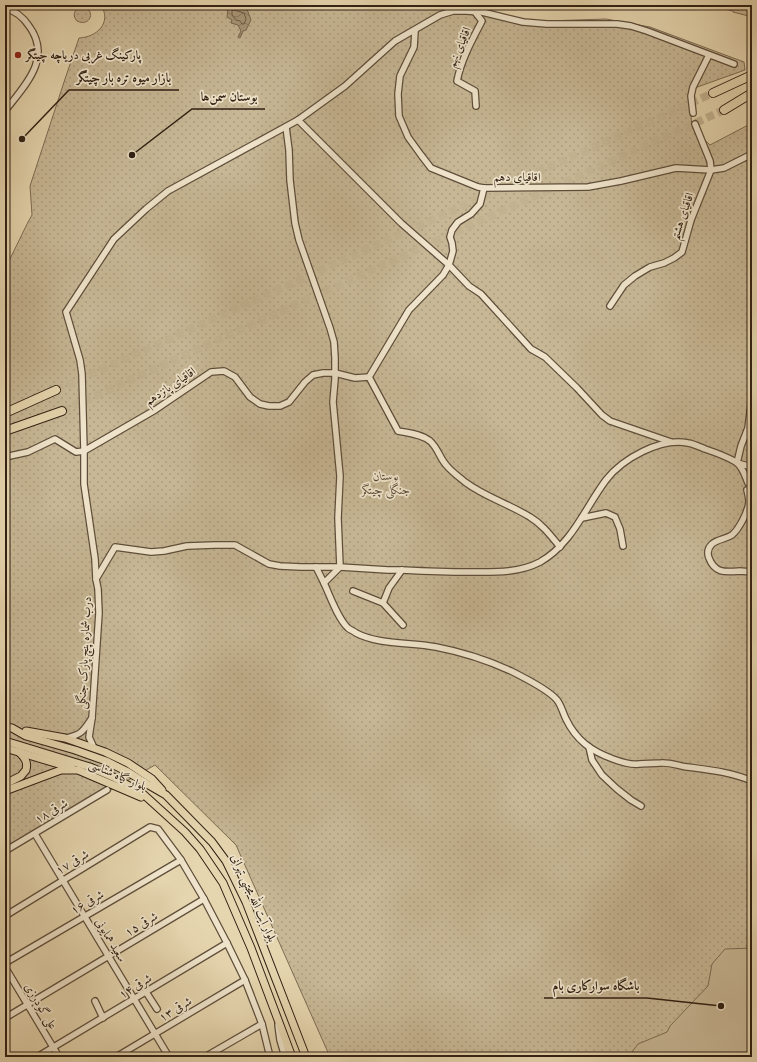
<svg xmlns="http://www.w3.org/2000/svg" width="757" height="1062" font-family="'Gentium Book Plus',Amiri,serif">
	<style>
		.green { fill: url(#green-dots); stroke: #7c6c54 }
		.pitch { fill: #c7b795; stroke: #7c6c54 }
		.water { fill: url(#water-waves); stroke: #786851 }
		.lines { fill: none; stroke-linecap: round; stroke-linejoin: round }
		.shore { stroke: #6c5c47; stroke-width: 1 }
		.highway-tunnel { stroke: #c2b290; stroke-width: 8; stroke-dasharray: 8 4; stroke-linecap: butt }
		.minor-casing { stroke: #5e4e3b; stroke-width: 8 }
		.major-casing { stroke: #312114; stroke-width: 9 }
		.highway-casing { stroke: #312114; stroke-width: 10 }
		.minor { stroke: #efe4cb; stroke-width: 5.5 }
		.major { stroke: #e6d6af; stroke-width: 7 }
		.highway { stroke: #e6d6af; stroke-width: 8 }
		.poi-dot { fill: #8f2418; stroke: #efe4cb; stroke-width: 1.5 }
		.labels { text-anchor: middle; stroke-width: 3.5; stroke-linejoin: round; paint-order: stroke }
		.street-label { font-size: 12px; fill: #312114; stroke: #efe4cb }
		.poi-label { font-size: 12px; font-weight: bold; fill: #312114; stroke: #efe4cb; text-anchor: start }
		.park-label { font-size: 12px; font-style: italic; fill: #564634; stroke: #efe4cb }
		.leader { fill: none; stroke: #312114; stroke-width: 1.5 }
		.callout-dot { fill: #312114; stroke: #efe4cb; stroke-width: 1.5 }
		.callout-label { font-size: 13px; text-anchor: middle; font-weight: bold; fill: #312114; stroke: #efe4cb; stroke-width: 3.5; stroke-linejoin: round; paint-order: stroke }
	</style>
	<defs>
		<pattern id="green-dots" width="8" height="8" patternUnits="userSpaceOnUse"><rect width="8" height="8" fill="#c7b795"/><path d="M2 2h.1M6 6h.1" fill="none" stroke="#ab9d80" stroke-width="1.8" stroke-linecap="round"/></pattern>
		<pattern id="water-waves" width="16" height="10" patternUnits="userSpaceOnUse"><rect width="16" height="10" fill="#a8987a"/><path d="M0 5q4-4 8 0t8 0" fill="none" stroke="#897c63"/></pattern>
	</defs>
	<rect width="100%" height="100%" fill="#e6d6af"/>
	<filter id="stains"><feTurbulence type="fractalNoise" baseFrequency=".005" numOctaves="4"/><feColorMatrix values="0 0 0 0 .2 0 0 0 0 .09 0 0 0 0 .02 0 0 0 .5 -.17"/></filter>
	<radialGradient id="worn" r=".72"><stop offset=".6" stop-color="#630" stop-opacity="0"/><stop offset="1" stop-color="#630" stop-opacity=".3"/></radialGradient>
	<g class="green">
		<path d="M101,5H447L446,6L524,20L546,21L606,19L650,27L744,62L745,70L689,90L692,128L710,145L752,123V1057H330L236,845L155,765L5,850V281L7,278V265L28,222L32,215L30,186L65,79L79,38C97,37 112,23 101,5Z"/>
		<polygon points="707,5 740,5 752,11 752,17 733,12 733,11"/>
		<path d="M81,7C97,8 91,28 77,21C72,16 74,9 81,7Z"/>
	</g>
	<polygon class="pitch" points="752,948 752,1057 628,1057 638,1044 667,1032 670,1026 708,986 712,964 725,949"/>
	<polygon class="water" points="223,5 230,5 247,9 251,20 246,30 243,31 240,38 238,37 241,31 238,25 231,23 232,20 227,17 228,8"/>
	<g class="lines">
		<polygon class="shore" points="234,10 244,13 246,19 244,24 242,24 240,21 236,20 232,15 232,11"/>
		<g class="highway-tunnel">
			<polyline points="56,390 713,93"/>
			<polyline points="62,411 724,110"/>
		</g>
		<defs>
			<g id="minor">
				<path d="M5,8C16,11 23,17 29,26C53,59 24,86 5,111"/>
				<path d="M475,12L482,21C472,40 461,60 457,81L475,91L476,106"/>
				<polyline points="415,31 414,47 400,76 398,94 399,116 408,137 421,155 431,168 478,187 484,188 588,187 621,181 676,168 711,170 724,168 752,154"/>
				<polyline points="693,113 691,96 693,87 709,55"/>
				<polyline points="298,120 401,223 449,265 469,286 481,294 531,349 545,357 577,388 602,415 610,421 671,442"/>
				<polyline points="286,127 289,150 290,180 295,223 299,240 330,328 334,342 335,358 335,379 333,402 340,476 338,518 340,567 324,583 316,567"/>
				<polyline points="610,306 624,285 635,276 650,267 664,263 674,258 682,252 691,220 711,170 710,161 695,124"/>
				<path d="M369,377L398,431C408,433 421,434 430,441C438,448 440,459 447,466C452,472 459,477 465,482C485,497 509,504 530,517C542,524 551,536 560,547"/>
				<polyline points="752,396 748,428 741,446 737,463 752,467"/>
				<polyline points="5,457 28,452 55,439 76,452 84,451 155,410 211,372 224,371 235,377 250,397 260,404 269,406 280,406 289,402 305,382 313,375 323,373 335,373 355,378 369,377 409,310 443,275 449,265 453,251 452,243 450,237 452,230 458,222 471,214 480,204 484,188"/>
				<path d="M747,490C748,494 749,498 749,502C748,512 739,529 732,535C726,539 718,539 712,544C708,548 707,553 709,558C715,574 726,572 740,571C744,571 748,572 752,572"/>
				<polyline points="747,511 752,519"/>
				<polyline points="582,518 606,513 615,517 620,529 623,546"/>
				<polyline points="96,579 95,559 84,484 84,451 82,374 80,360 66,312 114,239 146,209 168,191 298,120 345,86 395,41 440,15 453,11 466,11 482,12 523,22 547,24 617,24 631,26 647,31 734,64"/>
				<path d="M324,583C330,596 338,619 348,628C350,630 354,631 356,633C379,645 410,642 436,647C462,652 487,660 511,671C523,677 549,690 557,700C561,705 563,713 566,719C576,740 591,751 613,759C621,762 631,765 639,764C646,764 653,763 661,763C669,762 679,766 687,767C710,770 731,772 752,781"/>
				<polyline points="353,591 383,603 403,625"/>
				<polyline points="383,603 389,588 402,570"/>
				<path d="M92,718L99,613L98,589L96,579L115,547L151,552L164,551L187,546L215,545H235L269,564L280,566L301,567H340L388,570H402C423,571 444,572 466,572C491,572 517,574 540,562C572,544 585,508 606,480C622,459 661,437 688,443C694,444 700,447 705,449C714,452 729,458 736,462C743,467 745,476 748,483"/>
				<path d="M65,738C82,735 83,731 92,718L89,737L94,748"/>
				<polyline points="589,747 592,760 602,775 617,789 631,800 641,806"/>
				<polyline points="35,834 169,1057"/>
				<polyline points="5,851 107,790"/>
				<polyline points="5,916 150,827 158,829 181,860 204,899 227,943 245,980 262,1024 270,1057"/>
				<polyline points="5,963 181,860"/>
				<polyline points="5,967 59,1057"/>
				<polyline points="146,992 157,1009"/>
				<polyline points="95,1001 103,1018"/>
				<polyline points="5,1018 204,899"/>
				<polyline points="278,1025 280,1040 285,1057"/>
				<polyline points="37,1057 227,943"/>
				<polyline points="116,1057 245,980"/>
				<polyline points="205,1057 262,1024"/>
			</g>
			<g id="major">
				<polyline points="5,727 12,728 26,736 75,750 106,761 128,772 147,784 166,795 212,842 226,861 246,902 306,1057"/>
				<polyline points="26,731 65,738 105,752 128,763 152,779 162,790"/>
				<polyline points="5,741 90,767 113,777 142,793 185,832 200,849 223,883 251,948 292,1057"/>
				<polyline points="5,748 72,768"/>
				<path d="M5,784L21,776L26,770C28,762 25,758 19,752"/>
				<polyline points="5,791 42,777 61,770 78,770 141,797"/>
			</g>
			<g id="highway">
				<polyline points="713,93 752,75"/>
				<polyline points="724,110 752,93"/>
				<polyline points="5,413 56,390"/>
				<polyline points="5,431 62,411"/>
			</g>
		</defs>
		<use href="#minor" class="minor-casing"/>
		<use href="#major" class="major-casing"/>
		<use href="#highway" class="highway-casing"/>
		<use href="#minor" class="minor"/>
		<use href="#major" class="major"/>
		<use href="#highway" class="highway"/>
	</g>
	<circle class="poi-dot" cx="18" cy="55" r="4"/>
	<g class="labels">
		<g class="street-label">
			<text transform="translate(459 47) rotate(-67)" y="4">اقاقیای نهم</text>
			<text x="517" y="181">اقاقیای دهم</text>
			<text transform="translate(682 216) rotate(-71)" y="4">اقاقیای هشتم</text>
			<text transform="translate(170 386) rotate(-34)" y="4">اقاقیای پانزدهم</text>
			<text transform="translate(84 653) rotate(-87)" y="4">درب شماره پنچ پارک جنگلی</text>
			<text transform="translate(118 775) rotate(23)" y="4">بلوار گیاه شناسی</text>
			<text transform="translate(51 811) rotate(-31)" y="4">۱۸ شرقی</text>
			<text transform="translate(72 862) rotate(-31)" y="4">۱۷ شرقی</text>
			<text transform="translate(254 898) rotate(66)" y="4">بلوار آیت الله مجتبی تهرانی</text>
			<text transform="translate(87 902) rotate(-30)" y="4">۱۶ شرقی</text>
			<text transform="translate(141 924) rotate(-31)" y="4">۱۵ شرقی</text>
			<text transform="translate(111 940) rotate(59)" y="4">سعید همایونی</text>
			<text transform="translate(135 986) rotate(-31)" y="4">۱۴ شرقی</text>
			<text transform="translate(41 1006) rotate(59)" y="4">علی گودرزی</text>
			<text transform="translate(175 1009) rotate(-31)" y="4">۱۳ شرقی</text>
		</g>
		<g class="poi-label">
			<text x="26" y="59">پارکینگ غربی دریاچه چیتگر</text>
		</g>
		<g class="park-label">
			<text x="386" y="480">بوستان<tspan x="386" dy="14">جنگلی چیتگر</tspan></text>
		</g>
	</g>
	<path class="leader" d="M22 139L69 90H179M132 155L192 109H265M721 1006L647 998H544"/>
	<g class="callout-dot">
		<circle cx="22" cy="139" r="4"/>
		<circle cx="132" cy="155" r="4"/>
		<circle cx="721" cy="1006" r="4"/>
	</g>
	<g class="callout-label">
		<text x="124" y="82">بازار میوه تره بار چیتگر</text>
		<text x="229" y="101">بوستان سمن‌ها</text>
		<text x="596" y="990">باشگاه سوارکاری بام</text>
	</g>
	<rect width="757" height="1062" fill="none" stroke="#e6d6af" stroke-width="20"/>
	<rect x="6" y="6" width="745" height="1050" fill="none" stroke="#312114" stroke-width="2"/>
	<rect x="10" y="10" width="737" height="1042" fill="none" stroke="#312114"/>
	<rect width="100%" height="100%" filter="url(#stains)"/>
	<rect width="100%" height="100%" fill="url(#worn)"/>
</svg>
